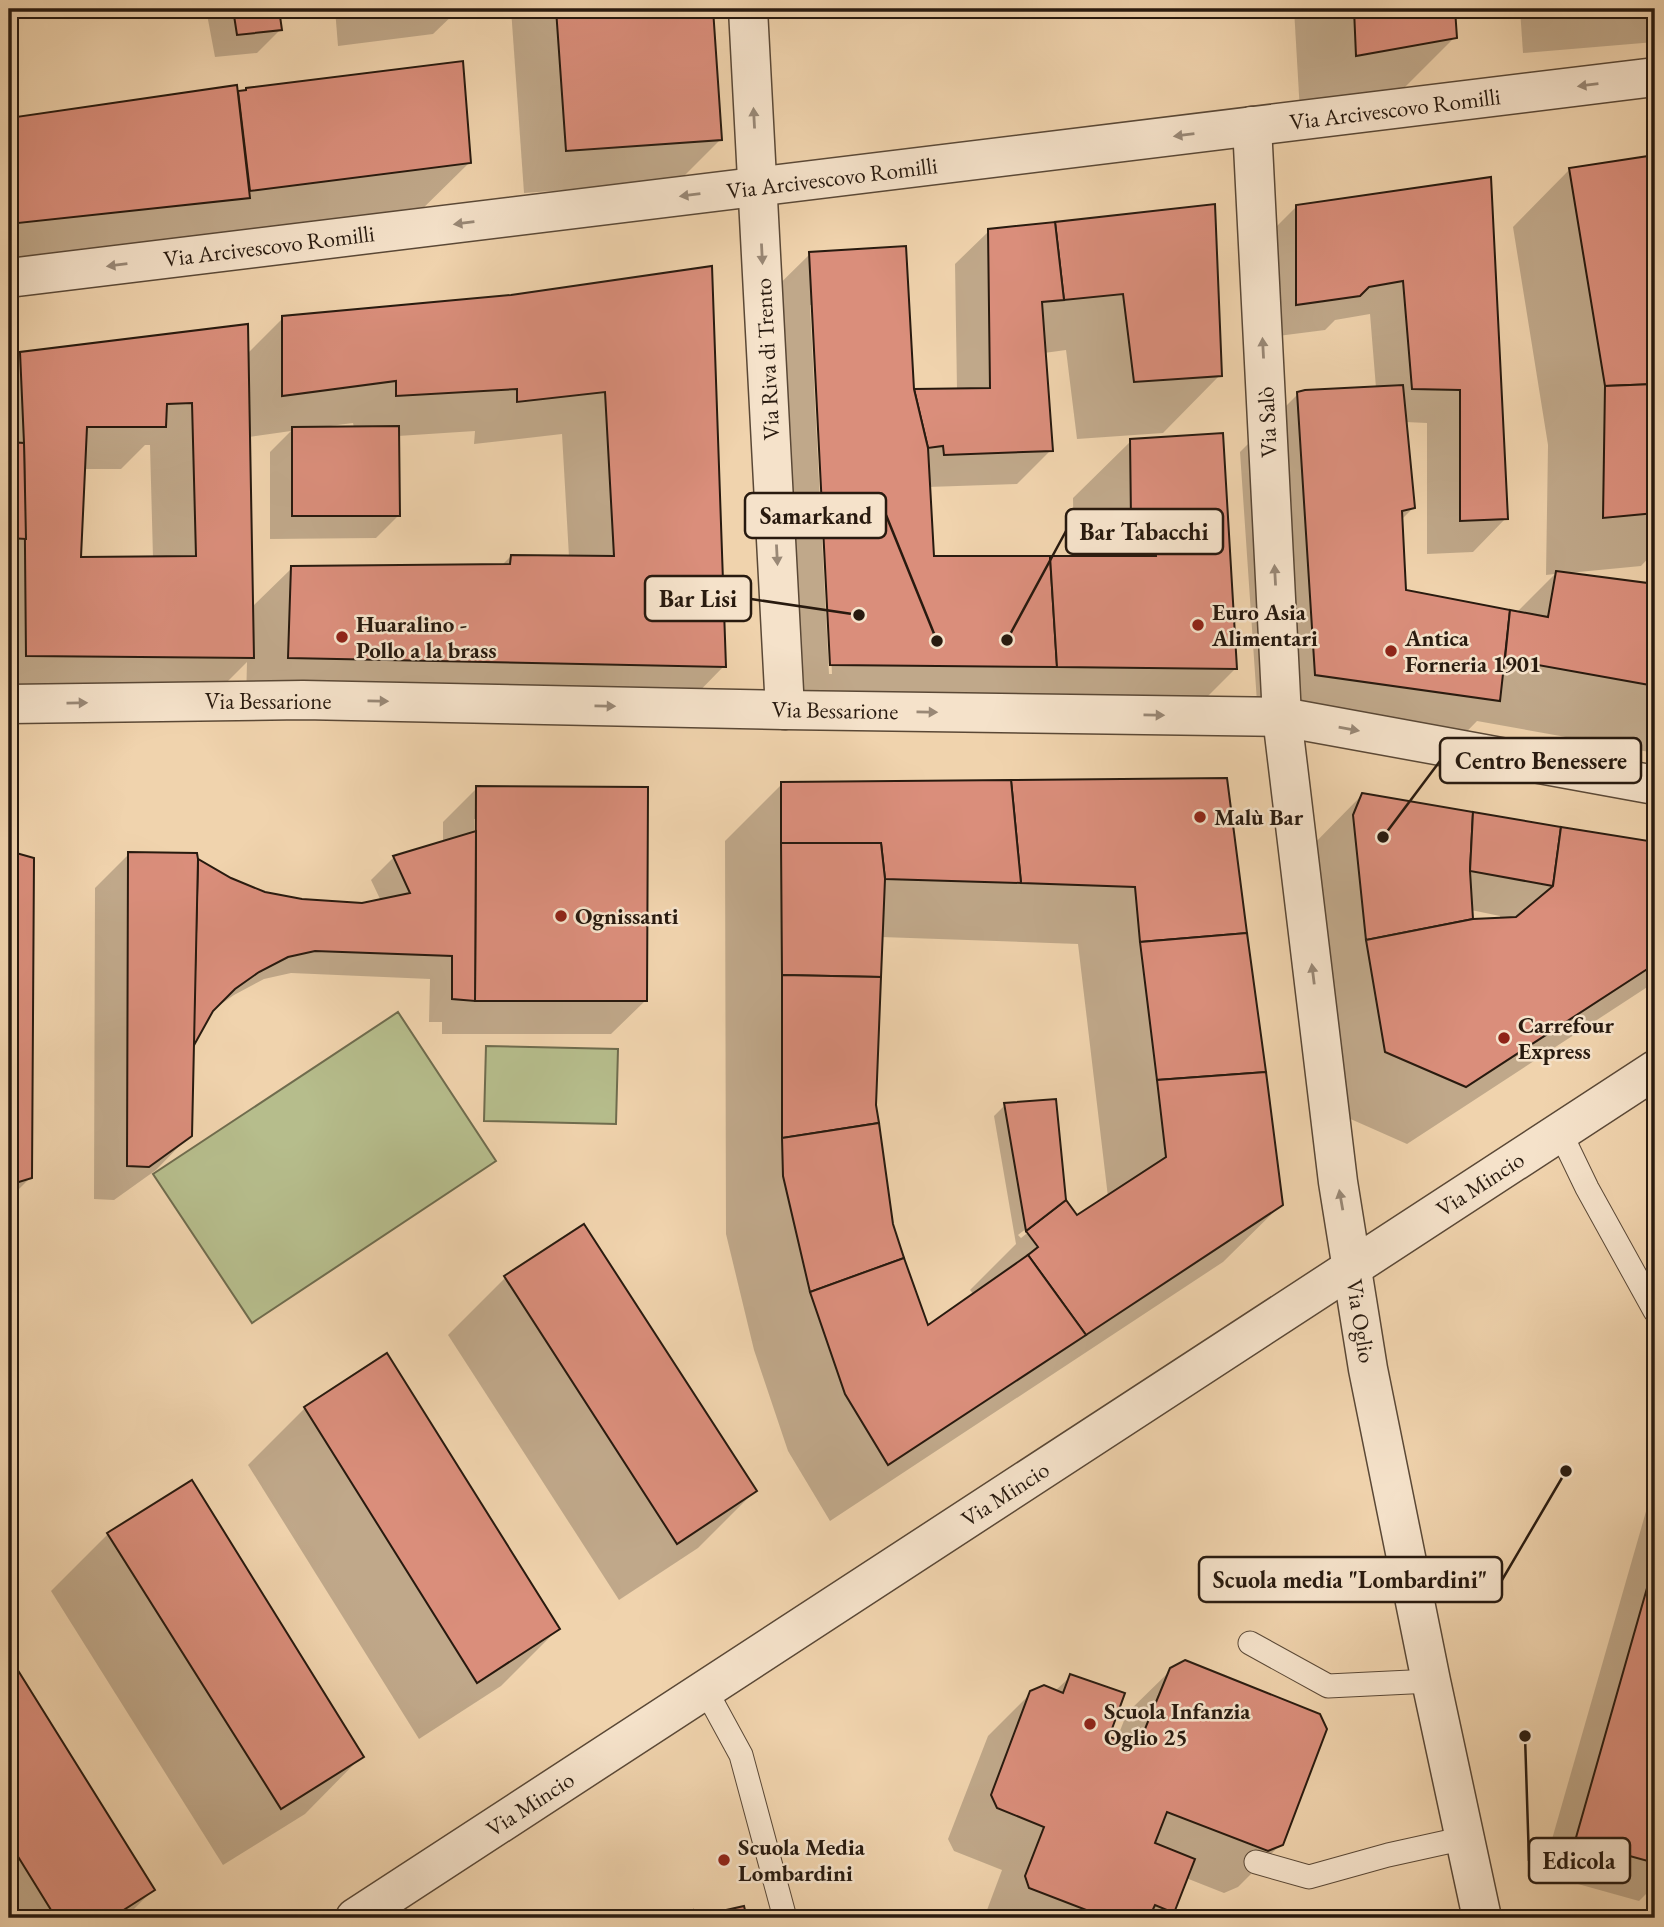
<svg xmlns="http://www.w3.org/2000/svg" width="1664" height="1927" font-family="'EB Garamond',serif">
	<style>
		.green { fill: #b6bd8c; stroke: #6f6c4e; stroke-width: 2 }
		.shadow { fill: #0003; fill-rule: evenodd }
		.building { fill: #da8e7b; stroke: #281a0f; stroke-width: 2; fill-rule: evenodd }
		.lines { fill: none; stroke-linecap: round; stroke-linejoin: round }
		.lane-casing { stroke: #5a4836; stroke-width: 25 }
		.street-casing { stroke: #5a4836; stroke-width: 41 }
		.lane { stroke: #f5e2ca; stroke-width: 23 }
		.street { stroke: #f5e2ca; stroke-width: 38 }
		.oneway { fill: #998876 }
		.poi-dot { fill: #8f2418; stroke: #f5e2ca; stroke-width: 2.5 }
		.labels { text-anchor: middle; stroke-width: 5; stroke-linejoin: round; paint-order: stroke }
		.street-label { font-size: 23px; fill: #281a0f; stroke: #f5e2ca }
		.poi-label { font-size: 23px; font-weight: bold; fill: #281a0f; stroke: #f5e2ca; text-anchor: start }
		.leader { fill: none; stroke: #281a0f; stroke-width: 2.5 }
		.callout-dot { fill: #281a0f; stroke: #f5e2ca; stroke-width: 2.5 }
		.callout { fill: #f5e2ca; stroke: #281a0f; stroke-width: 2.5 }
		.callout-label { font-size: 24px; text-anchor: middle; font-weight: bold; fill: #281a0f }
	</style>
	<rect width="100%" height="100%" fill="#f0d3ad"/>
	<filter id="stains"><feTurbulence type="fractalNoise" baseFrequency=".00286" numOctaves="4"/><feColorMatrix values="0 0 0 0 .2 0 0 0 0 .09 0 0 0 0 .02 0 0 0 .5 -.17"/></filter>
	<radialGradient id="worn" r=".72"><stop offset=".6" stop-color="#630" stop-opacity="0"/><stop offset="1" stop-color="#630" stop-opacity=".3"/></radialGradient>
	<g class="green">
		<polygon points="398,1012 496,1161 252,1323 153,1174"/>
		<polygon points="486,1046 618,1049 616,1124 484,1121"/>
	</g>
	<g class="shadow">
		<polygon points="206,9 278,9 280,30 257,53 215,57"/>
		<polygon points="335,9 459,9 433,34 338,46"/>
		<polygon points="511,9 711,9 721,139 678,182 524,193"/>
		<polygon points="1294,9 1453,9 1455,37 1398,94 1300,112"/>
		<polygon points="1520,9 1655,9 1655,42 1523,53"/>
		<polygon points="236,87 236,93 244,92 246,89 469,163 411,220 9,274 9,119"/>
		<polygon points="1655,157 1655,551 1641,566 1568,573 1568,574 1655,586 1655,753 1477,721 1441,758 1259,732 1240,452 1298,394 1376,388 1370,314 1335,320 1325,330 1263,338 1263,240 1297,206 1489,179 1506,518 1473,552 1427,554 1427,423 1405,422 1413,508 1401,520 1404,592 1516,613 1555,574 1546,575 1548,445 1513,227 1570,169"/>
		<path d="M1214,206L1220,375L1163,433L1077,439L1066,350L1044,353L1051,450L1017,484L928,487L932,558H1074L1073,498L1131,441L1236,668L1178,726L773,722L752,311L810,254L912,391L957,390L955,264L989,231ZM810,305H813L832,674H829Z"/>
		<path d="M711,268L724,666L682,709L246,701L247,662L209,700L9,699V365L21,353L247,354L283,318L511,296ZM353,423L354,428H330V426ZM291,431L270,452V539L376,538L399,515L398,436L475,431L474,444L562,434L569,557L511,556L501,566L292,568L251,608L249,437ZM145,445H150L153,558L79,559L83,469H121Z"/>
		<path d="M1226,780L1281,1205L1223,1262L830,1521L788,1451L754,1350L726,1234L725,841L782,784ZM881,937L1078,944L1108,1197L1076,1217L1064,1202L1005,1105L994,1116L1016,1244L970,1290L974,1295L927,1328L891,1224L874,1105ZM1055,1206V1211L1021,1238L1018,1235Z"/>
		<path d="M477,788L645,1001L611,1034H442V1022H429L430,979L291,973L264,979L234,995L211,1011L192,1047L190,1135L156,1170L114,1200L94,1199L95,888L129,854L195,864L265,894L302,901L363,905L381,901L371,880L394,857L443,842V822ZM474,819H478V832H474Z"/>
		<path d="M1362,795L1655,844V982L1407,1144L1328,1109L1305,853ZM1471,910L1500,916V920L1471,921Z"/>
		<polygon points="9,853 32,860 31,1177 9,1199"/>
		<polygon points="583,1227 755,1491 698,1548 619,1600 448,1335 505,1278"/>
		<polygon points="305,1408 558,1629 501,1686 419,1739 248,1465"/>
		<polygon points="1655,1480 1655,1885 1639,1901 1542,1874"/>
		<polygon points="108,1534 362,1756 305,1814 223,1865 51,1591"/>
		<polygon points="9,1659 153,1890 125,1918 9,1918"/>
		<polygon points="1171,1670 1281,1844 1238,1887 1224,1893 1186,1878 1173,1912 1167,1918 984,1918 1002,1870 954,1851 948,1839 988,1736 1031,1693 1055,1691 1071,1676 1107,1738 1116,1741 1127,1713"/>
	</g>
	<g class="building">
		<polygon points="233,9 279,9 282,30 237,35"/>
		<polygon points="556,9 713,9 722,140 566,151"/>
		<polygon points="1354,9 1455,9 1457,38 1356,56"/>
		<polygon points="463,61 471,163 250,191 238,91 246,90 246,88"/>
		<polygon points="237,85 250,198 9,224 9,118"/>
		<polygon points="1655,155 1655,384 1605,386 1569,168"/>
		<polygon points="1491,177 1508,519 1460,521 1460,390 1412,389 1403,281 1369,287 1360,296 1296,305 1296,205"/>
		<polygon points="1215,204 1222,376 1134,382 1123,294 1064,300 1055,222"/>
		<polygon points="1055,222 1064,300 1042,302 1053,451 944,455 943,446 928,448 914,389 990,388 988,229"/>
		<polygon points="906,246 914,389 928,448 934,556 1050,556 1057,667 830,665 809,252"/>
		<polygon points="712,266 726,667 288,658 291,566 510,564 511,555 614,556 605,392 517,402 517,389 396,396 396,381 282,396 282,316 511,295"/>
		<path d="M248,324L254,658L26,656L24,443L20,352ZM192,403L196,556L81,557L87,427H166L167,404Z"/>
		<polygon points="1655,384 1655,513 1603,518 1605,386"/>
		<polygon points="1403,385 1415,508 1402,511 1406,590 1510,610 1500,701 1315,675 1297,392 1305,390"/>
		<polygon points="399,426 400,516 292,516 292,427"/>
		<polygon points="1223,433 1237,669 1057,667 1050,556 1156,556 1153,518 1131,519 1130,439"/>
		<polygon points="9,442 24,443 26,539 9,538"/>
		<polygon points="1556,571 1655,584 1655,686 1505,659 1510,610 1548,617"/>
		<polygon points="1227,778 1247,933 1140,942 1135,887 1021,883 1011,780"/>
		<polygon points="1011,780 1021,883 885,879 881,843 781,843 781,782"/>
		<polygon points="476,786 648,787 647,1001 475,1001"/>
		<polygon points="1362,793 1473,812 1470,871 1473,919 1366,940 1353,815"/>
		<polygon points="1473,812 1561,827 1553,886 1470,871"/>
		<polygon points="1561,827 1655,842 1655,964 1466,1087 1385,1052 1366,940 1473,919 1516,917 1553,886"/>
		<polygon points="476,831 475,1001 452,999 452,956 315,951 288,957 259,972 235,989 213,1011 193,1047 198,859 231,878 265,892 302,899 362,903 410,893 393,856"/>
		<polygon points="781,843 881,843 885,879 881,977 782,975"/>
		<polygon points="9,851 34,858 32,1178 9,1185"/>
		<polygon points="128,852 197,853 198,859 192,1136 149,1167 127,1166"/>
		<polygon points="1247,933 1266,1072 1157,1080 1140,942"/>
		<polygon points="782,975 881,977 876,1105 879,1123 782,1138"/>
		<polygon points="1266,1072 1283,1205 1086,1335 1028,1255 1038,1247 1026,1231 1066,1200 1077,1215 1166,1157 1157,1080"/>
		<polygon points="1056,1099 1066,1200 1026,1231 1004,1103"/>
		<polygon points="879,1123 893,1224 904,1258 810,1292 783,1176 782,1138"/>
		<polygon points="584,1224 757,1491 677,1544 504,1276"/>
		<polygon points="1028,1255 1086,1335 888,1465 845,1394 810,1292 904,1258 928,1325"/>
		<polygon points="387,1353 560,1629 477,1683 304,1407"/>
		<polygon points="192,1480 364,1757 281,1809 107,1533"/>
		<polygon points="1655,1560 1655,1863 1575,1841"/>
		<polygon points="9,1656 155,1890 111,1918 56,1918 9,1842"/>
		<polygon points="1185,1660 1320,1714 1327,1729 1283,1845 1268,1851 1167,1812 1155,1843 1195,1859 1174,1913 1155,1905 1149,1918 1107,1918 1029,1888 1025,1876 1044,1827 997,1808 991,1795 1030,1691 1044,1685 1063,1693 1070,1674 1125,1693 1109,1737 1138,1746 1170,1668"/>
		<polygon points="744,1906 747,1918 654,1918 693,1910 695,1917"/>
	</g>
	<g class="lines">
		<defs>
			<g id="lane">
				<polyline points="1560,1132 1587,1188 1655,1311"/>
				<polyline points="1250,1643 1328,1686 1431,1681"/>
				<polyline points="705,1689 741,1755 785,1918"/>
				<polyline points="1256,1862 1309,1877 1388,1855 1465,1838"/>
			</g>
			<g id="street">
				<polyline points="748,9 785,710"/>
				<polyline points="1252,126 1282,717 1338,1182 1368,1369 1431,1681 1482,1918"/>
				<polyline points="9,278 1655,77"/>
				<polyline points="9,704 303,700 785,710 1282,717 1655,785"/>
				<polyline points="355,1918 1655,1070"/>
			</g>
		</defs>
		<use href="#lane" class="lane-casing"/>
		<use href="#street" class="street-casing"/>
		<use href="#lane" class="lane"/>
		<use href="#street" class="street"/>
	</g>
	<defs><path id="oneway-solid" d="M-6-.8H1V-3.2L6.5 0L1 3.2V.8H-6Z" transform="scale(1.75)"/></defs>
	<g class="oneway">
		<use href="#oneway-solid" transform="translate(1588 85) rotate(173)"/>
		<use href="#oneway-solid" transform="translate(754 118) rotate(-93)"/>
		<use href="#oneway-solid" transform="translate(1184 135) rotate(173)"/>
		<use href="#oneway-solid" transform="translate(690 195) rotate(173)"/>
		<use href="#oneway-solid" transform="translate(464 223) rotate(173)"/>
		<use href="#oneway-solid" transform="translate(762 254) rotate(87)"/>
		<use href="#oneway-solid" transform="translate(117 265) rotate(173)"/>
		<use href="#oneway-solid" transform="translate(1263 348) rotate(-93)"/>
		<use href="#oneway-solid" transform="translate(777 555) rotate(87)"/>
		<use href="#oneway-solid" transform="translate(1275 575) rotate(-93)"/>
		<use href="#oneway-solid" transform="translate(378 701) rotate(1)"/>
		<use href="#oneway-solid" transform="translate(77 703) rotate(-1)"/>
		<use href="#oneway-solid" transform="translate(605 706) rotate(1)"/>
		<use href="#oneway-solid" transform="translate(927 712) rotate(1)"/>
		<use href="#oneway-solid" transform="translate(1154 715) rotate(1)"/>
		<use href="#oneway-solid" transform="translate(1349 729) rotate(10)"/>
		<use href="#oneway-solid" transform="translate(1313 974) rotate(-97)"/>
		<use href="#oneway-solid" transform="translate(1341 1200) rotate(-100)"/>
	</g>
	<g class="poi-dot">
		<circle cx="1198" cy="625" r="7"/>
		<circle cx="342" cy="637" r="7"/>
		<circle cx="1391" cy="651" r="7"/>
		<circle cx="1200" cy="817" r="7"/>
		<circle cx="561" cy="916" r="7"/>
		<circle cx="1504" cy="1038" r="7"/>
		<circle cx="1090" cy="1724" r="7"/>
		<circle cx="724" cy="1860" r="7"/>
	</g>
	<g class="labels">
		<g class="street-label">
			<text transform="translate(1395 109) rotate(-7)" y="8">Via Arcivescovo Romilli</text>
			<text transform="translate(832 178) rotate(-7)" y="8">Via Arcivescovo Romilli</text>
			<text transform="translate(269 246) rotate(-7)" y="8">Via Arcivescovo Romilli</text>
			<text transform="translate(767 359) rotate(-93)" y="8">Via Riva di Trento</text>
			<text transform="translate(1267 422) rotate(-93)" y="8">Via Salò</text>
			<text x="268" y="709">Via Bessarione</text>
			<text transform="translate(835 710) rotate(1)" y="8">Via Bessarione</text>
			<text transform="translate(1480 1184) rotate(-33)" y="8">Via Mincio</text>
			<text transform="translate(1361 1321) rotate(81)" y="8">Via Oglio</text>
			<text transform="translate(1005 1494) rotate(-33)" y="8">Via Mincio</text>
			<text transform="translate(530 1804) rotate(-33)" y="8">Via Mincio</text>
		</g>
		<g class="poi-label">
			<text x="1212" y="620">Euro Asia<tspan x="1212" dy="26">Alimentari</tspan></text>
			<text x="356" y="632">Huaralino -<tspan x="356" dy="26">Pollo a la brass</tspan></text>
			<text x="1405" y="646">Antica<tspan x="1405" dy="26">Forneria 1901</tspan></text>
			<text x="1214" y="825">Malù Bar</text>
			<text x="575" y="924">Ognissanti</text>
			<text x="1518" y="1033">Carrefour<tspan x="1518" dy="26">Express</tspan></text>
			<text x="1104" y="1719">Scuola Infanzia<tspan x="1104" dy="26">Oglio 25</tspan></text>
			<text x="738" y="1855">Scuola Media<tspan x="738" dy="26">Lombardini</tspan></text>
		</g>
	</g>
	<path class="leader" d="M937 641L886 515M1007 640L1066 531M859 615L751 599M1383 837L1440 761M1566 1471L1502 1580M1525 1736L1529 1861"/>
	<g class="callout-dot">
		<circle cx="937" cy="641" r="7"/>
		<circle cx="1007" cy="640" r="7"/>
		<circle cx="859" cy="615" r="7"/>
		<circle cx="1383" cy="837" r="7"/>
		<circle cx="1566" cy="1471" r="7"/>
		<circle cx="1525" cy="1736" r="7"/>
	</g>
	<g class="callout">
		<rect x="745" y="493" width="141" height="45" rx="7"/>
		<rect x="1066" y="509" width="157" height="45" rx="7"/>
		<rect x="645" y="576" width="106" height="45" rx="7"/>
		<rect x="1440" y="738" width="201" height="45" rx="7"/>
		<rect x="1199" y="1557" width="303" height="45" rx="7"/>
		<rect x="1529" y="1838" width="101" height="45" rx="7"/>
	</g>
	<g class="callout-label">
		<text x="816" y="524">Samarkand</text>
		<text x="1144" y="540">Bar Tabacchi</text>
		<text x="698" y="607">Bar Lisi</text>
		<text x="1541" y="769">Centro Benessere</text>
		<text x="1350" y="1588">Scuola media "Lombardini"</text>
		<text x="1579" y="1869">Edicola</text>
	</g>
	<rect width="1664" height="1927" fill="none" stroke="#f0d3ad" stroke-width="35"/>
	<rect x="10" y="10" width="1643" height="1906" fill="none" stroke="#281a0f" stroke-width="3.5"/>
	<rect x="18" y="18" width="1629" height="1892" fill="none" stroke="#281a0f" stroke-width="2"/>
	<rect width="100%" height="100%" filter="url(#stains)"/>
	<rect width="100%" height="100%" fill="url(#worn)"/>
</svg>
